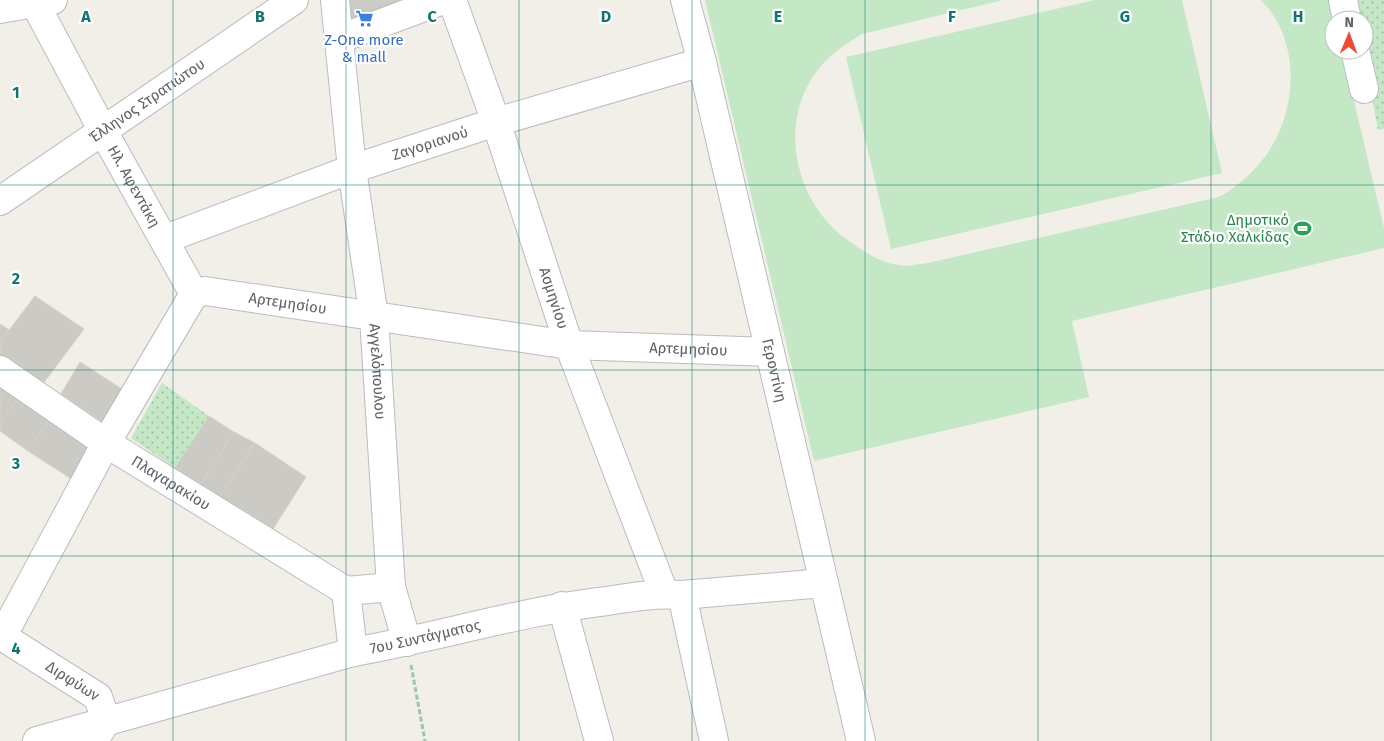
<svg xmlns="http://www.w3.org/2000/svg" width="1384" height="741" font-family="'Fira Sans',sans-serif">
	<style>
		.grass { fill: url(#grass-dots) }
		.pitch { fill: #c4e8c6 }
		.building { fill: #cccac4; stroke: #d6d2c5 }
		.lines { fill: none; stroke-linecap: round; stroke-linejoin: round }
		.minor-casing { stroke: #b9bcc1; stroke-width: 30 }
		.path { stroke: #9ac8aa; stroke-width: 3; stroke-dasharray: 5 2.5; stroke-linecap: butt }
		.minor { stroke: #fff; stroke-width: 28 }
		.grid { fill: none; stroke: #0f766e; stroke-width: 1; stroke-opacity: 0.55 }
		.labels { text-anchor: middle; stroke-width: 4.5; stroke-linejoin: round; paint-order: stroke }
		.shop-label { font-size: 15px; fill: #366cbe; stroke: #fff }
		.street-label { font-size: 15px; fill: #5e6268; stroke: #fff }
		.leisure-label { font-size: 15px; fill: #27864d; stroke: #fff; text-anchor: end }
		.grid-label { font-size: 16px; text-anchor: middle; font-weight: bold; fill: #0f766e; stroke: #fff; stroke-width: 4.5; stroke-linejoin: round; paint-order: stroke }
	</style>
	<defs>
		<pattern id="grass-dots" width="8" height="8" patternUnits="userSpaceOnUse" patternTransform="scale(1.25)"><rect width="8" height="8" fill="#c4e8c6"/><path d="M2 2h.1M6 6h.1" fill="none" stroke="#a2bfa5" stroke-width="1.8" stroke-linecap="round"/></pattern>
	</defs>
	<rect width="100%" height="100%" fill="#f1efe7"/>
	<g class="grass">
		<polygon points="1353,0 1384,0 1384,129 1378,130 1363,50 1364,20 1357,20"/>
		<polygon points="162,383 209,416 175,468 131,438"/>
	</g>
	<g class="pitch">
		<path d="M705,0H1003L862,34C844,45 829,55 816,72C778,124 795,201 845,238C861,250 878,262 898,265C908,267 919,264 928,263L1219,197C1238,186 1254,172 1267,154C1298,109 1301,40 1261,0H1330L1334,20V50H1342L1384,228V248L1072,321L1089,397L814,461Z"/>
		<polygon points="1095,0 1182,0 1222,173 891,249 846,57"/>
	</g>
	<g class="building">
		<polygon points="335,0 443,0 339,39"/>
		<polygon points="35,296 84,329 42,385 0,357 0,342"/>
		<polygon points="0,324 9,330 0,342"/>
		<polygon points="80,362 122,389 103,422 61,394"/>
		<polygon points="0,382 21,394 0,424"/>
		<polygon points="21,394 53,414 28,451 0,431 0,424"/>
		<polygon points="53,414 98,445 73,480 28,451"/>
		<polygon points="209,416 234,432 201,484 175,468"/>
		<polygon points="234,432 255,443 220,496 201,484"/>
		<polygon points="255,443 306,477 273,529 220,496"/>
	</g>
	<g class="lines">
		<defs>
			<g id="minor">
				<path id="s1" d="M33,0L103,131L194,294"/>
				<path id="s2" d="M335,0L352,169L374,317L391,587L407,642"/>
				<path id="s3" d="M452,0L496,122L569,345L664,593"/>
				<path id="s4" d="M685,0L702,62L861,741"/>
				<polyline points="1343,0 1347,20"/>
				<polyline points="0,9 53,0"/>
				<polyline points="339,39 443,0"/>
				<polyline points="1355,50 1364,89"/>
				<path id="s5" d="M0,201L294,0"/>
				<path id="s6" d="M165,239L352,169L496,122L702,62"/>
				<path id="s7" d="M0,370L106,443L346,591L391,587"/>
				<polyline points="346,591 353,652"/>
				<polyline points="682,595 714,741"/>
				<polyline points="562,606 599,741"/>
				<path id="s8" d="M0,635L98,697L106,721L97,736"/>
				<path id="s9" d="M2,637L106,443L194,294L205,291L569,345L770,352"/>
				<path id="s10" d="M37,741L353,652C438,637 521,611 607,601C632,597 657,593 682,595L824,583"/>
			</g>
		</defs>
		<use href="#minor" class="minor-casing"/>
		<polyline class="path" points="411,665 425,741"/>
		<use href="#minor" class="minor"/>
	</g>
	<path class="grid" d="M173,0V741M346,0V741M519,0V741M692,0V741M865,0V741M1038,0V741M1211,0V741M0,185H1384M0,370H1384M0,556H1384"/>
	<defs>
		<symbol id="supermarket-bare" viewBox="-9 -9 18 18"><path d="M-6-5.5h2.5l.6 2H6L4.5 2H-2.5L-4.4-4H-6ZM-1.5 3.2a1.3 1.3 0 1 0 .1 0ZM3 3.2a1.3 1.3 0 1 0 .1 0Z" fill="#3f7fe0" stroke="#fff" stroke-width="2.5" paint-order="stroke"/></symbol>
		<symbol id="stadium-bare" viewBox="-9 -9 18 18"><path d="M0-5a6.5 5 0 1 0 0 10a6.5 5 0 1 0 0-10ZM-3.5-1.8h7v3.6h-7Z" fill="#2e9e5b" stroke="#fff" stroke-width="2.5" paint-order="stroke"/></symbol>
	</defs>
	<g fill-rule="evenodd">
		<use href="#supermarket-bare" x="352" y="6" width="25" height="25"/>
		<use href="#stadium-bare" x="1290" y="216" width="25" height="25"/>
	</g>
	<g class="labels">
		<g class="shop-label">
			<text x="364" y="45">Z-One more<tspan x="364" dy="17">&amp; mall</tspan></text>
		</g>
		<g class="street-label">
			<text dy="5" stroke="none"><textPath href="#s5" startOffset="178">Έλληνος Στρατιώτου</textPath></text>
			<text dy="5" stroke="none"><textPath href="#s6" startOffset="282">Ζαγοριανού</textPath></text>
			<text dy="5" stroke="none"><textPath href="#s1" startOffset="212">Ηλ. Αφεντάκη</textPath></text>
			<text dy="5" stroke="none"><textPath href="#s3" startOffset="315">Ασμηνίου</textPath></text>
			<text dy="5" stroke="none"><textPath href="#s9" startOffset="488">Αρτεμησίου</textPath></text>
			<text dy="5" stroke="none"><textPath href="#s9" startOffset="892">Αρτεμησίου</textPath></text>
			<text dy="5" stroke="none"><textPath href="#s4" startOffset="381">Γεροντίνη</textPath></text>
			<text dy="5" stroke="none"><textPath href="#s2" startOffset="374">Αγγελόπουλου</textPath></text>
			<text dy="5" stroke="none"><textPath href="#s7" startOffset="205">Πλαγαρακίου</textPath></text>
			<text dy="5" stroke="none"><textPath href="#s10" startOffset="402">7ου Συντάγματος</textPath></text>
			<text dy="5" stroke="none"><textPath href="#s8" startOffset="86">Διρφύων</textPath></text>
		</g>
		<g class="leisure-label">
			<text x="1289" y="225">Δημοτικό<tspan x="1289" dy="17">Στάδιο Χαλκίδας</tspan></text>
		</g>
	</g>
	<g class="grid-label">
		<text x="86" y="22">A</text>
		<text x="260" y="22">B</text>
		<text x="432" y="22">C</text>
		<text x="606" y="22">D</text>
		<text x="778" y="22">E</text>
		<text x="952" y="22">F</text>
		<text x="1125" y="22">G</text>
		<text x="1298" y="22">H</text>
		<text x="16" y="98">1</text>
		<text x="16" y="284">2</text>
		<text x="16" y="469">3</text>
		<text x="16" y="654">4</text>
	</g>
	<g transform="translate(1349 35) rotate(1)"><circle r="24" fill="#ffffff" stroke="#bfc0c3"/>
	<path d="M0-4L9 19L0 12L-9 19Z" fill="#ee4a31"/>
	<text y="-8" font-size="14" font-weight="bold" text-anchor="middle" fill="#5e6268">N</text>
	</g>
</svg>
